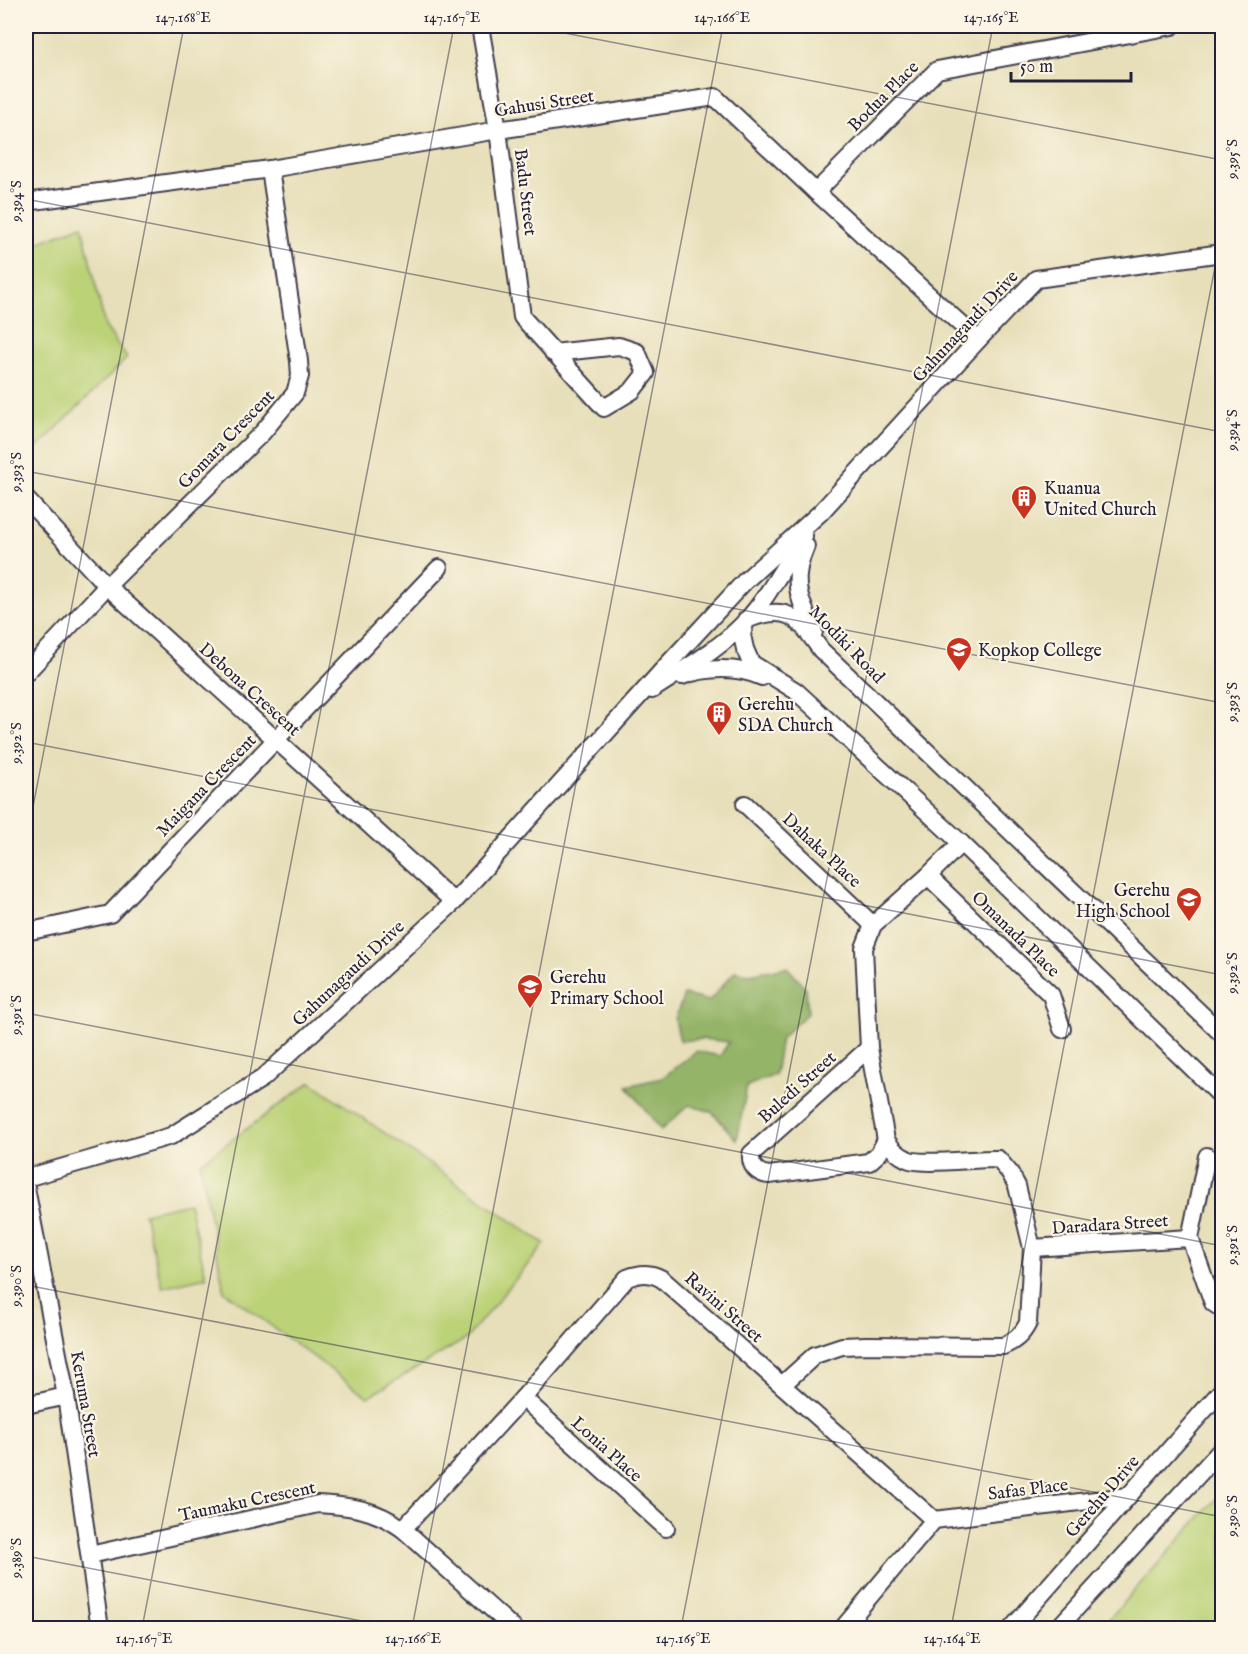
<svg xmlns="http://www.w3.org/2000/svg" width="1248" height="1654" font-family="'IM FELL English',serif">
	<style>
		.green { fill: #bbd277; stroke: #6e7a59; stroke-width: 1.5 }
		.forest { fill: #94b468; stroke: #5b6b52; stroke-width: 1.5 }
		.lines { fill: none; stroke-linecap: round; stroke-linejoin: round }
		.minor-casing { stroke: #403e4e; stroke-width: 20 }
		.minor { stroke: #fff; stroke-width: 16 }
		.ticks { fill: none; stroke: #22223b; stroke-width: 1.5; stroke-opacity: 0.45 }
		.labels { text-anchor: middle; stroke-width: 4.5; stroke-linejoin: round; paint-order: stroke }
		.street-label { font-size: 18px; fill: #22223b; stroke: #fcf5e5 }
		.poi-label { font-size: 18px; fill: #22223b; stroke: #fcf5e5; text-anchor: start }
		.neatline { fill: none; stroke: #22223b; stroke-width: 2 }
		.ticks-label { font-size: 15px; text-anchor: middle; fill: #22223b }
	</style>
	<rect width="100%" height="100%" fill="#fcf5e5"/>
	<filter id="ink" filterUnits="userSpaceOnUse"><feTurbulence type="fractalNoise" baseFrequency=".0167" numOctaves="2"/><feDisplacementMap in="SourceGraphic" scale="12" xChannelSelector="R" yChannelSelector="G"/><feConvolveMatrix kernelMatrix="1 2 1 2 8 2 1 2 1" color-interpolation-filters="sRGB"/></filter>
	<filter id="wash" filterUnits="userSpaceOnUse"><feTurbulence type="fractalNoise" baseFrequency=".008" numOctaves="4" result="noise"/><feDisplacementMap in="SourceGraphic" scale="24" xChannelSelector="R" yChannelSelector="G"/><feGaussianBlur stdDeviation="1.35" result="paint"/><feColorMatrix in="noise" values="0 0 0 0 0 0 0 0 0 0 0 0 0 0 0 0 0 1.4 0 .05"/><feComposite in="paint" operator="in"/></filter>
	<g filter="url(#wash)">
		<rect width="100%" height="100%" fill="#e7dfb9"/>
		<g class="green">
			<polygon points="82,225 105,326 127,358 26,459 26,248"/>
			<polygon points="311,1082 545,1244 466,1339 368,1397 224,1291 200,1163"/>
			<polygon points="189,1203 206,1277 162,1287 144,1213"/>
			<polygon points="1222,1492 1222,1628 1101,1628"/>
		</g>
		<polygon class="forest" points="787,967 806,988 808,1013 781,1038 775,1075 747,1086 737,1140 712,1112 689,1105 661,1130 627,1086 662,1078 696,1051 720,1056 729,1042 702,1039 680,1041 675,1019 684,995 709,1001 735,971 749,974"/>
	</g>
	<g filter="url(#ink)">
		<g class="lines">
			<defs>
				<g id="minor">
					<polyline points="480,26 498,130 522,317 604,408 632,391 646,373 637,352 619,346 553,353"/>
					<polyline points="816,192 937,70 1172,26"/>
					<polyline points="26,202 270,169 498,130 715,97 816,192 978,340"/>
					<polyline points="26,499 107,586 454,902"/>
					<path d="M806,546C790,582 799,598 814,632"/>
					<polyline points="26,673 107,586 263,432 295,393 300,376 299,361 270,169"/>
					<path d="M682,676C707,667 737,666 762,677"/>
					<path d="M652,690C684,669 720,649 746,621C770,595 784,564 804,536"/>
					<polyline points="745,804 873,925"/>
					<polyline points="928,876 1051,995 1062,1029"/>
					<polyline points="26,932 110,914 439,568"/>
					<path d="M1222,1034L821,650C797,617 789,603 746,620L742,635L745,649L751,663L796,691L961,843L1222,1097"/>
					<path d="M869,1048L751,1154C750,1166 757,1174 769,1175L869,1162L879,1153L886,1140"/>
					<polyline points="1207,1156 1190,1238 1213,1303 1222,1309"/>
					<polyline points="26,1178 171,1136 263,1078 454,902 668,664 745,581 821,512 978,340 1036,279 1222,253"/>
					<polyline points="26,1188 66,1396 100,1628"/>
					<polyline points="1032,1248 1190,1238"/>
					<path d="M782,1385L815,1355L842,1346L866,1345L1003,1346C1015,1341 1022,1335 1028,1323L1032,1248L1017,1186L1010,1173L998,1159C978,1158 920,1166 907,1159C898,1155 891,1148 886,1140L869,1048L864,948L873,925L928,876L961,843"/>
					<polyline points="523,1398 666,1528"/>
					<polyline points="26,1405 66,1396"/>
					<polyline points="934,1520 1128,1496"/>
					<path d="M403,1529L523,1398L627,1278C640,1273 650,1272 662,1279L934,1520L843,1628"/>
					<path d="M90,1555L318,1504C351,1506 375,1509 403,1529L513,1628"/>
					<polyline points="1012,1628 1222,1390"/>
					<polyline points="1058,1628 1222,1449"/>
				</g>
			</defs>
			<use href="#minor" class="minor-casing"/>
			<use href="#minor" class="minor"/>
		</g>
	</g>
	<path class="ticks" d="M528,26L1222,160M26,199L1222,432M26,471L1222,703M26,742L1222,975M26,843L184,26M26,1013L1222,1246M26,1285L1222,1517M26,1556L398,1628M142,1628L454,26M412,1628L723,26M681,1628L993,26M951,1628L1222,231M1220,1628L1222,1617"/>
	<defs>
		<symbol id="building-pin" viewBox="-11 -11 22 30"><path d="M0 17L-7.5 6A9.5 9.5 0 1 1 7.5 6Z" fill="#c8321e" stroke="#fcf5e5"/><path d="M-4-6H4V6H1V3H-1V6H-4ZM-2.5-4.3h1.7v1.8h-1.7ZM.8-4.3h1.7v1.8H.8ZM-2.5-1h1.7V.8h-1.7ZM.8-1h1.7V.8H.8Z" fill="#fff"/></symbol>
		<symbol id="university-pin" viewBox="-11 -11 22 30"><path d="M0 17L-7.5 6A9.5 9.5 0 1 1 7.5 6Z" fill="#c8321e" stroke="#fcf5e5"/><path d="M0-5L7-2L0 1L-7-2ZM-4 1L0 2.5L4 1V4Q0 6-4 4Z" fill="#fff"/></symbol>
		<symbol id="school-pin" viewBox="-11 -11 22 30"><path d="M0 17L-7.5 6A9.5 9.5 0 1 1 7.5 6Z" fill="#c8321e" stroke="#fcf5e5"/><path d="M0-5L7-2L0 1L-7-2ZM-4 1L0 2.5L4 1V4Q0 6-4 4Z" fill="#fff"/></symbol>
	</defs>
	<g fill-rule="evenodd">
		<use href="#building-pin" x="1009" y="483" width="30" height="40"/>
		<use href="#university-pin" x="944" y="635" width="30" height="40"/>
		<use href="#building-pin" x="704" y="699" width="30" height="40"/>
		<use href="#school-pin" x="1174" y="885" width="30" height="40"/>
		<use href="#school-pin" x="515" y="972" width="30" height="40"/>
	</g>
	<g class="labels">
		<g class="street-label">
			<text transform="translate(883 96) rotate(-45)" y="6">Bodua Place</text>
			<text transform="translate(544 103) rotate(-9)" y="6">Gahusi Street</text>
			<text transform="translate(526 192) rotate(83)" y="6">Badu Street</text>
			<text transform="translate(965 326) rotate(-47)" y="6">Gahunagaudi Drive</text>
			<text transform="translate(226 439) rotate(-46)" y="6">Gomara Crescent</text>
			<text transform="translate(847 644) rotate(46)" y="6">Modiki Road</text>
			<text transform="translate(250 689) rotate(42)" y="6">Debona Crescent</text>
			<text transform="translate(206 785) rotate(-46)" y="6">Maigana Crescent</text>
			<text transform="translate(822 850) rotate(43)" y="6">Dahaka Place</text>
			<text transform="translate(1016 934) rotate(44)" y="6">Omanada Place</text>
			<text transform="translate(348 973) rotate(-43)" y="6">Gahunagaudi Drive</text>
			<text transform="translate(797 1087) rotate(-42)" y="6">Buledi Street</text>
			<text transform="translate(1110 1224) rotate(-4)" y="6">Daradara Street</text>
			<text transform="translate(724 1307) rotate(41)" y="6">Ravini Street</text>
			<text transform="translate(86 1404) rotate(80)" y="6">Keruma Street</text>
			<text transform="translate(607 1449) rotate(42)" y="6">Lonia Place</text>
			<text transform="translate(1028 1489) rotate(-7)" y="6">Safas Place</text>
			<text transform="translate(1102 1496) rotate(-49)" y="6">Gerehu Drive</text>
			<text transform="translate(247 1501) rotate(-12)" y="6">Taumaku Crescent</text>
		</g>
		<g class="poi-label">
			<text x="1044" y="494">Kuanua<tspan x="1044" dy="21">United Church</tspan></text>
			<text x="978" y="656">Kopkop College</text>
			<text x="738" y="710">Gerehu<tspan x="738" dy="21">SDA Church</tspan></text>
			<text x="1170" y="896" text-anchor="end">Gerehu<tspan x="1170" dy="21">High School</tspan></text>
			<text x="550" y="983">Gerehu<tspan x="550" dy="21">Primary School</tspan></text>
		</g>
	</g>
	<rect width="1248" height="1654" fill="none" stroke="#fcf5e5" stroke-width="66"/>
	<path d="M1011 72v9h120v-9" fill="none" stroke="#22223b" stroke-width="3"/>
	<text x="1020" y="72" font-size="18" fill="#22223b" stroke="#fcf5e5" stroke-width="4.5" paint-order="stroke">50 m</text>
	<rect x="33" y="33" width="1182" height="1588" class="neatline"/>
	<g class="ticks-label">
		<text x="183" y="22">147.168°E</text>
		<text x="452" y="22">147.167°E</text>
		<text x="722" y="22">147.166°E</text>
		<text x="991" y="22">147.165°E</text>
		<text transform="translate(1232 159) rotate(-90)" y="5">9.395°S</text>
		<text transform="translate(16 201) rotate(-90)" y="5">9.394°S</text>
		<text transform="translate(1232 430) rotate(-90)" y="5">9.394°S</text>
		<text transform="translate(16 472) rotate(-90)" y="5">9.393°S</text>
		<text transform="translate(1232 702) rotate(-90)" y="5">9.393°S</text>
		<text transform="translate(16 743) rotate(-90)" y="5">9.392°S</text>
		<text transform="translate(1232 973) rotate(-90)" y="5">9.392°S</text>
		<text transform="translate(16 1015) rotate(-90)" y="5">9.391°S</text>
		<text transform="translate(1232 1245) rotate(-90)" y="5">9.391°S</text>
		<text transform="translate(16 1286) rotate(-90)" y="5">9.390°S</text>
		<text transform="translate(1232 1516) rotate(-90)" y="5">9.390°S</text>
		<text transform="translate(16 1558) rotate(-90)" y="5">9.389°S</text>
		<text x="144" y="1643">147.167°E</text>
		<text x="413" y="1643">147.166°E</text>
		<text x="683" y="1643">147.165°E</text>
		<text x="952" y="1643">147.164°E</text>
	</g>
</svg>
